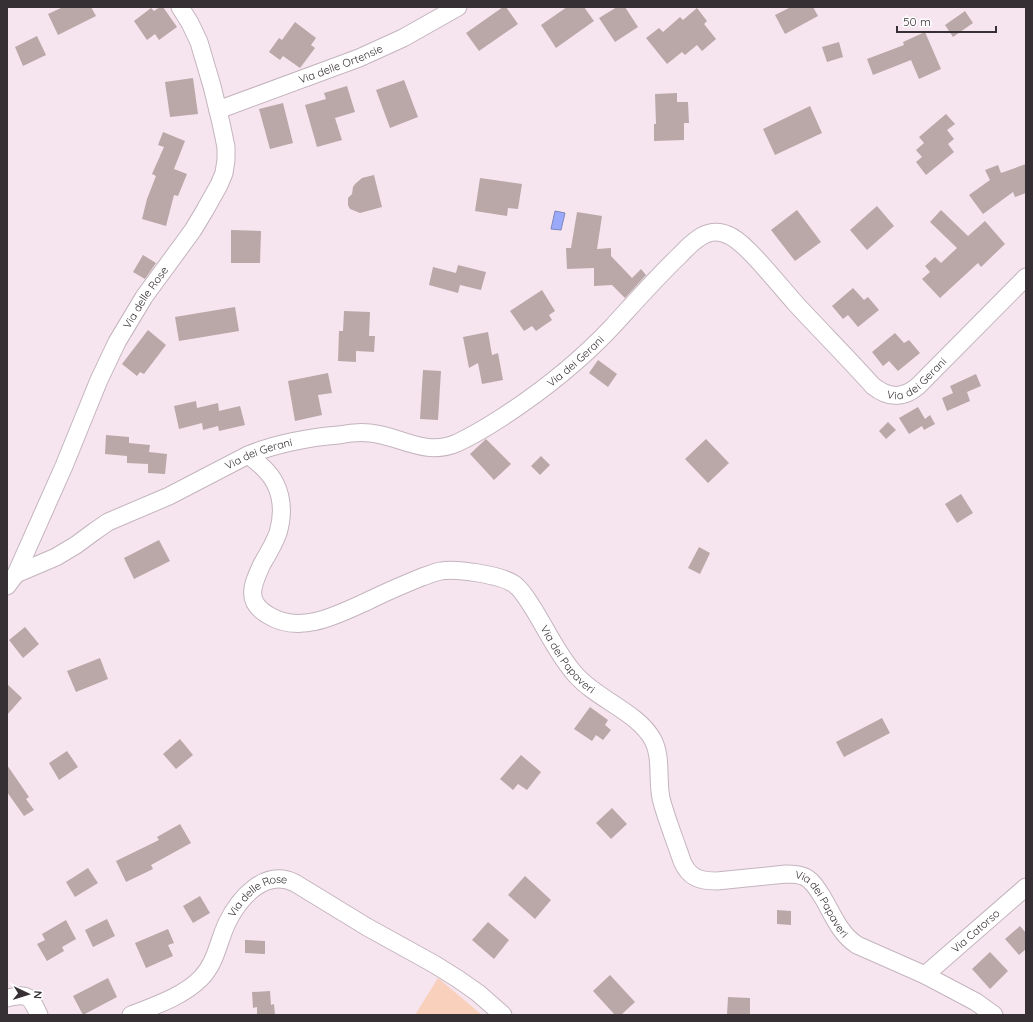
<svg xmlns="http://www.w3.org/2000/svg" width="1033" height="1022" font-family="Quicksand,sans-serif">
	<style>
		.green { fill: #f8d0bc }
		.water { fill: #9ba9fb; stroke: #7d85bf }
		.building { fill: #baa7a8 }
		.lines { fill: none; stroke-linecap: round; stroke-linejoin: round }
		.minor-casing { stroke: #c4b4bd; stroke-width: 19 }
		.minor { stroke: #fff; stroke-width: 17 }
		.labels { text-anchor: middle; stroke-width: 3; stroke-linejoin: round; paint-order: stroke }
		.street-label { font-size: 11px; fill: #363034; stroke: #fff }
	</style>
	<rect width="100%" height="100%" fill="#f6e5ef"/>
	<polygon class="green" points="438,978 482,1015 415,1015"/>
	<polygon class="water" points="555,211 565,213 561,230 551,229"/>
	<g class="building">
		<polygon points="63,7 91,7 96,16 58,35 48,14"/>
		<polygon points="160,7 163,7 177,27 159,40 155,34 147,40 134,21 151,8 154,11"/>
		<polygon points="503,7 506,7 518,24 479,51 466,33"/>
		<polygon points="567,7 584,7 594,21 556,48 541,25"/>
		<polygon points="617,7 625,7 638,27 615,42 599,18"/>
		<polygon points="791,7 813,7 818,16 785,34 775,15"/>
		<polygon points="697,8 707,21 704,24 716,39 702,51 697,45 685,55 682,52 667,64 646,38 659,28 663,32 680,17 683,20"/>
		<polygon points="965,11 973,23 953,37 945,25"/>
		<polygon points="295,22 316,38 311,45 315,48 300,68 283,56 280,60 269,52 279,38 282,40"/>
		<polygon points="925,32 941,69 919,79 911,60 873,75 867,59 904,45 903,42"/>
		<polygon points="37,36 46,55 23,66 15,47"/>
		<polygon points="839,42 843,57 827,62 822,47"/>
		<polygon points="193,78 198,114 170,117 165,82"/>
		<polygon points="404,80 418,117 390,128 376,90"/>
		<polygon points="347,86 355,112 335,118 342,140 317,147 305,105 326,99 324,93"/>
		<polygon points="677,93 677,102 688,102 689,123 684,123 684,140 654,141 654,124 656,124 655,94"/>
		<polygon points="283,103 293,143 270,149 259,109"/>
		<polygon points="810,106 822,133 775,155 763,129"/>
		<polygon points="946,114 955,124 947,130 954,139 948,144 954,152 926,175 916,162 922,157 916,150 924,143 919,137"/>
		<polygon points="163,132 185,141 174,169 187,174 178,196 174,195 166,226 142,219 147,199 156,176 152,174 164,147 158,145"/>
		<polygon points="1026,164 1026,193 1015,197 1013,192 983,214 969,195 990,180 985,170 998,165 1001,173"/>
		<polygon points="374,175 382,207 360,213 350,209 348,205 348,198 352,194 353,187 355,184 362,178"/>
		<polygon points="480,178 522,184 518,209 508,208 507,216 475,211"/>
		<polygon points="877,206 894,226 867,250 850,230"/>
		<polygon points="797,210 821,242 795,261 771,230"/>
		<polygon points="941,210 968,236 985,221 1005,244 981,267 978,263 940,298 922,279 930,272 925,266 935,257 941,263 957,248 930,222"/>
		<polygon points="577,212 602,216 597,249 611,248 611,256 632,278 641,269 646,275 625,298 612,285 594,286 594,268 567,269 566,248 571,248"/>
		<polygon points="231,230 261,231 260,263 231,263"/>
		<polygon points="143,255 156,263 145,279 133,272"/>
		<polygon points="458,265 486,272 481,290 460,285 458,293 429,285 433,267 456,273"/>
		<polygon points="853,288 864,300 868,297 879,310 858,327 848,315 843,319 832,306"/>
		<polygon points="542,290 555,311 549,315 552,320 536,331 532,326 524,331 510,311"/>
		<polygon points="235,307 239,331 179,341 175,317"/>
		<polygon points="344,311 370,312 369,336 375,336 374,352 356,351 356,362 338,361 339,331 343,331"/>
		<polygon points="148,330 166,345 144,374 140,372 137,376 122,364"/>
		<polygon points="488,332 492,355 498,353 503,380 482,384 478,363 469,368 463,337"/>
		<polygon points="895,333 904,343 909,340 920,353 898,371 889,361 883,366 872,352"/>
		<polygon points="598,360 617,374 608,387 589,373"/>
		<polygon points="423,370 441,371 438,420 420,419"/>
		<polygon points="328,373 332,393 318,395 322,415 295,421 288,381"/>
		<polygon points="976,374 981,386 967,392 970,401 947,411 942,398 953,393 950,386"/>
		<polygon points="196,401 197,408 218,403 219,411 240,406 245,425 219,431 218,426 203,430 202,423 179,429 174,406"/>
		<polygon points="918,407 925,419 930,415 935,424 924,430 922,426 909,434 899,418"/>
		<polygon points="888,422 896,430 886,439 879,431"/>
		<polygon points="106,435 129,437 129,443 150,445 149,452 167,454 165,474 148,473 148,464 127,463 127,456 105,454"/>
		<polygon points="486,439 511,464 494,480 470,454"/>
		<polygon points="706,439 729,463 708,483 685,459"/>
		<polygon points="541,456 550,465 540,475 531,466"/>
		<polygon points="961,494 973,513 957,523 945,504"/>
		<polygon points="159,540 170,561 134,579 124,558"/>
		<polygon points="699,547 710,553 700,574 688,568"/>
		<polygon points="25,627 39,644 23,658 9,640"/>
		<polygon points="100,658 108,679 76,692 67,671"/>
		<polygon points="7,684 22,698 7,715"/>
		<polygon points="590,707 608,720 605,725 611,730 603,740 596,735 592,741 574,729"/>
		<polygon points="882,718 890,733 844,757 836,742"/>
		<polygon points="180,739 193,755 176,769 163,754"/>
		<polygon points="67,751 78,767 59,780 49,763"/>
		<polygon points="521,755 541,772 527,790 518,784 513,790 500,779"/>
		<polygon points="7,765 29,797 26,799 34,810 24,816 7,792"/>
		<polygon points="612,808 627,824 611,839 596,823"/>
		<polygon points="180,824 191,843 151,865 153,869 126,882 116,861 159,840 157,837"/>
		<polygon points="88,868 98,883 75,897 66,882"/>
		<polygon points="525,876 551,900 535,919 508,895"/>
		<polygon points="200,896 210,913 193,923 183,906"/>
		<polygon points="777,910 791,911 791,925 777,924"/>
		<polygon points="107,919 115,936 93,947 85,930"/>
		<polygon points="66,920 76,939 62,947 64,951 47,961 37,944 45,940 42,934"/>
		<polygon points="488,922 509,940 494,959 472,940"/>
		<polygon points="1020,926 1026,933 1026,949 1019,955 1005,939"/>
		<polygon points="168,929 174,943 168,945 173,956 146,968 135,943"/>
		<polygon points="245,940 265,941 265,954 245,953"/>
		<polygon points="990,952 1008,971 990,989 972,969"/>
		<polygon points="610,975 635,1002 621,1015 615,1015 593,991"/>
		<polygon points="108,978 117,997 83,1015 73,996"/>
		<polygon points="270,991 271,1005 274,1004 275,1015 257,1015 257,1007 253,1008 252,992"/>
		<polygon points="728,997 750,998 750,1015 727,1015"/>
	</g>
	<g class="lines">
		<defs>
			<g id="minor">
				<path id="s1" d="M218,110L359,58L403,38L458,7"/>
				<path id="s2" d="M248,455C258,463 269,471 275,483C283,499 283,516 278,533C274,544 268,554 262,564C253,584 244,601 268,615C301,636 341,613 372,599C388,591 405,584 422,577C428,575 435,572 441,571C456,568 501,575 514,584C521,589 526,597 531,605C546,628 557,654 575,674C596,699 638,712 653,740C662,757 657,779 661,798C663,807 666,815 669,824C673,836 678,849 682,861C689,878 700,881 717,881L786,874C793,874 799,874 805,877C813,881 818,890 823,898C833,915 840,934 857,945L925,975L976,1002L994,1015"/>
				<path id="s3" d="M16,574L56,557L76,545L95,531L108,522L169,496L248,455C275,444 310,437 339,435C349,433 360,432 370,433C401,436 425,457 457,443C472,436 487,427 501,418C541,392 579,362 612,327C634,303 655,279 679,256C685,250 691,243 699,238C707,232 718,230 728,235C736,238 743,245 749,251C766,268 780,286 796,304C821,331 848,358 873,386C888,398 903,399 918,386L1026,277"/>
				<path id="s4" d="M7,586L16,574L64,466L99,380L117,342L144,297L193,230L205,210L219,185L224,173L226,160V147L221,123L212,86L199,42L190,23L180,7"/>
				<path id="s5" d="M925,975L1026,887"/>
				<path d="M7,998C29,993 30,996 39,1015"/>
				<path id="s6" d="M131,1015C154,1006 184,996 201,978C216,963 218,942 227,923C239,898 265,868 295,883L367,927L434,964L458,979L478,993L503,1015"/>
			</g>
		</defs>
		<use href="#minor" class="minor-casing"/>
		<use href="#minor" class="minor"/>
	</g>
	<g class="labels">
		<g class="street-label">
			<text dy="4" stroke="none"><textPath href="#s1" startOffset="131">Via delle Ortensie</textPath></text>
			<text dy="4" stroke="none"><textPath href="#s4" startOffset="321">Via delle Rose</textPath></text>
			<text dy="4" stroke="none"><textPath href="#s3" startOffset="620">Via dei Gerani</textPath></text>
			<text dy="4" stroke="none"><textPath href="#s3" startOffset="1087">Via dei Gerani</textPath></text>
			<text dy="4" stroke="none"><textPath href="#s3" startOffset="272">Via dei Gerani</textPath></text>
			<text dy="4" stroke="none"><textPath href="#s2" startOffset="537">Via dei Papaveri</textPath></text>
			<text dy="4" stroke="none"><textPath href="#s6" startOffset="185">Via delle Rose</textPath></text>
			<text dy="4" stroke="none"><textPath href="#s2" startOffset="945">Via dei Papaveri</textPath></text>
			<text dy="4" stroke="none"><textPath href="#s5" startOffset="67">Via Catorso</textPath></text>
		</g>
	</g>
	<rect width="1033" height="1022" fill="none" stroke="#363034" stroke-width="16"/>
	<g transform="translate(28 994) rotate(94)" stroke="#ffffff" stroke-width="3" paint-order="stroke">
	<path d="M0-3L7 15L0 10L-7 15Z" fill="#363034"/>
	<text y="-6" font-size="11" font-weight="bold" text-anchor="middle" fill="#363034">N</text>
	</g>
	<path d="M897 26v6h99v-6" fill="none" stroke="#363034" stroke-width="2"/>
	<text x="903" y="26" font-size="12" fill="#363034" stroke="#ffffff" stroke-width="3" paint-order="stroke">50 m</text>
</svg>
